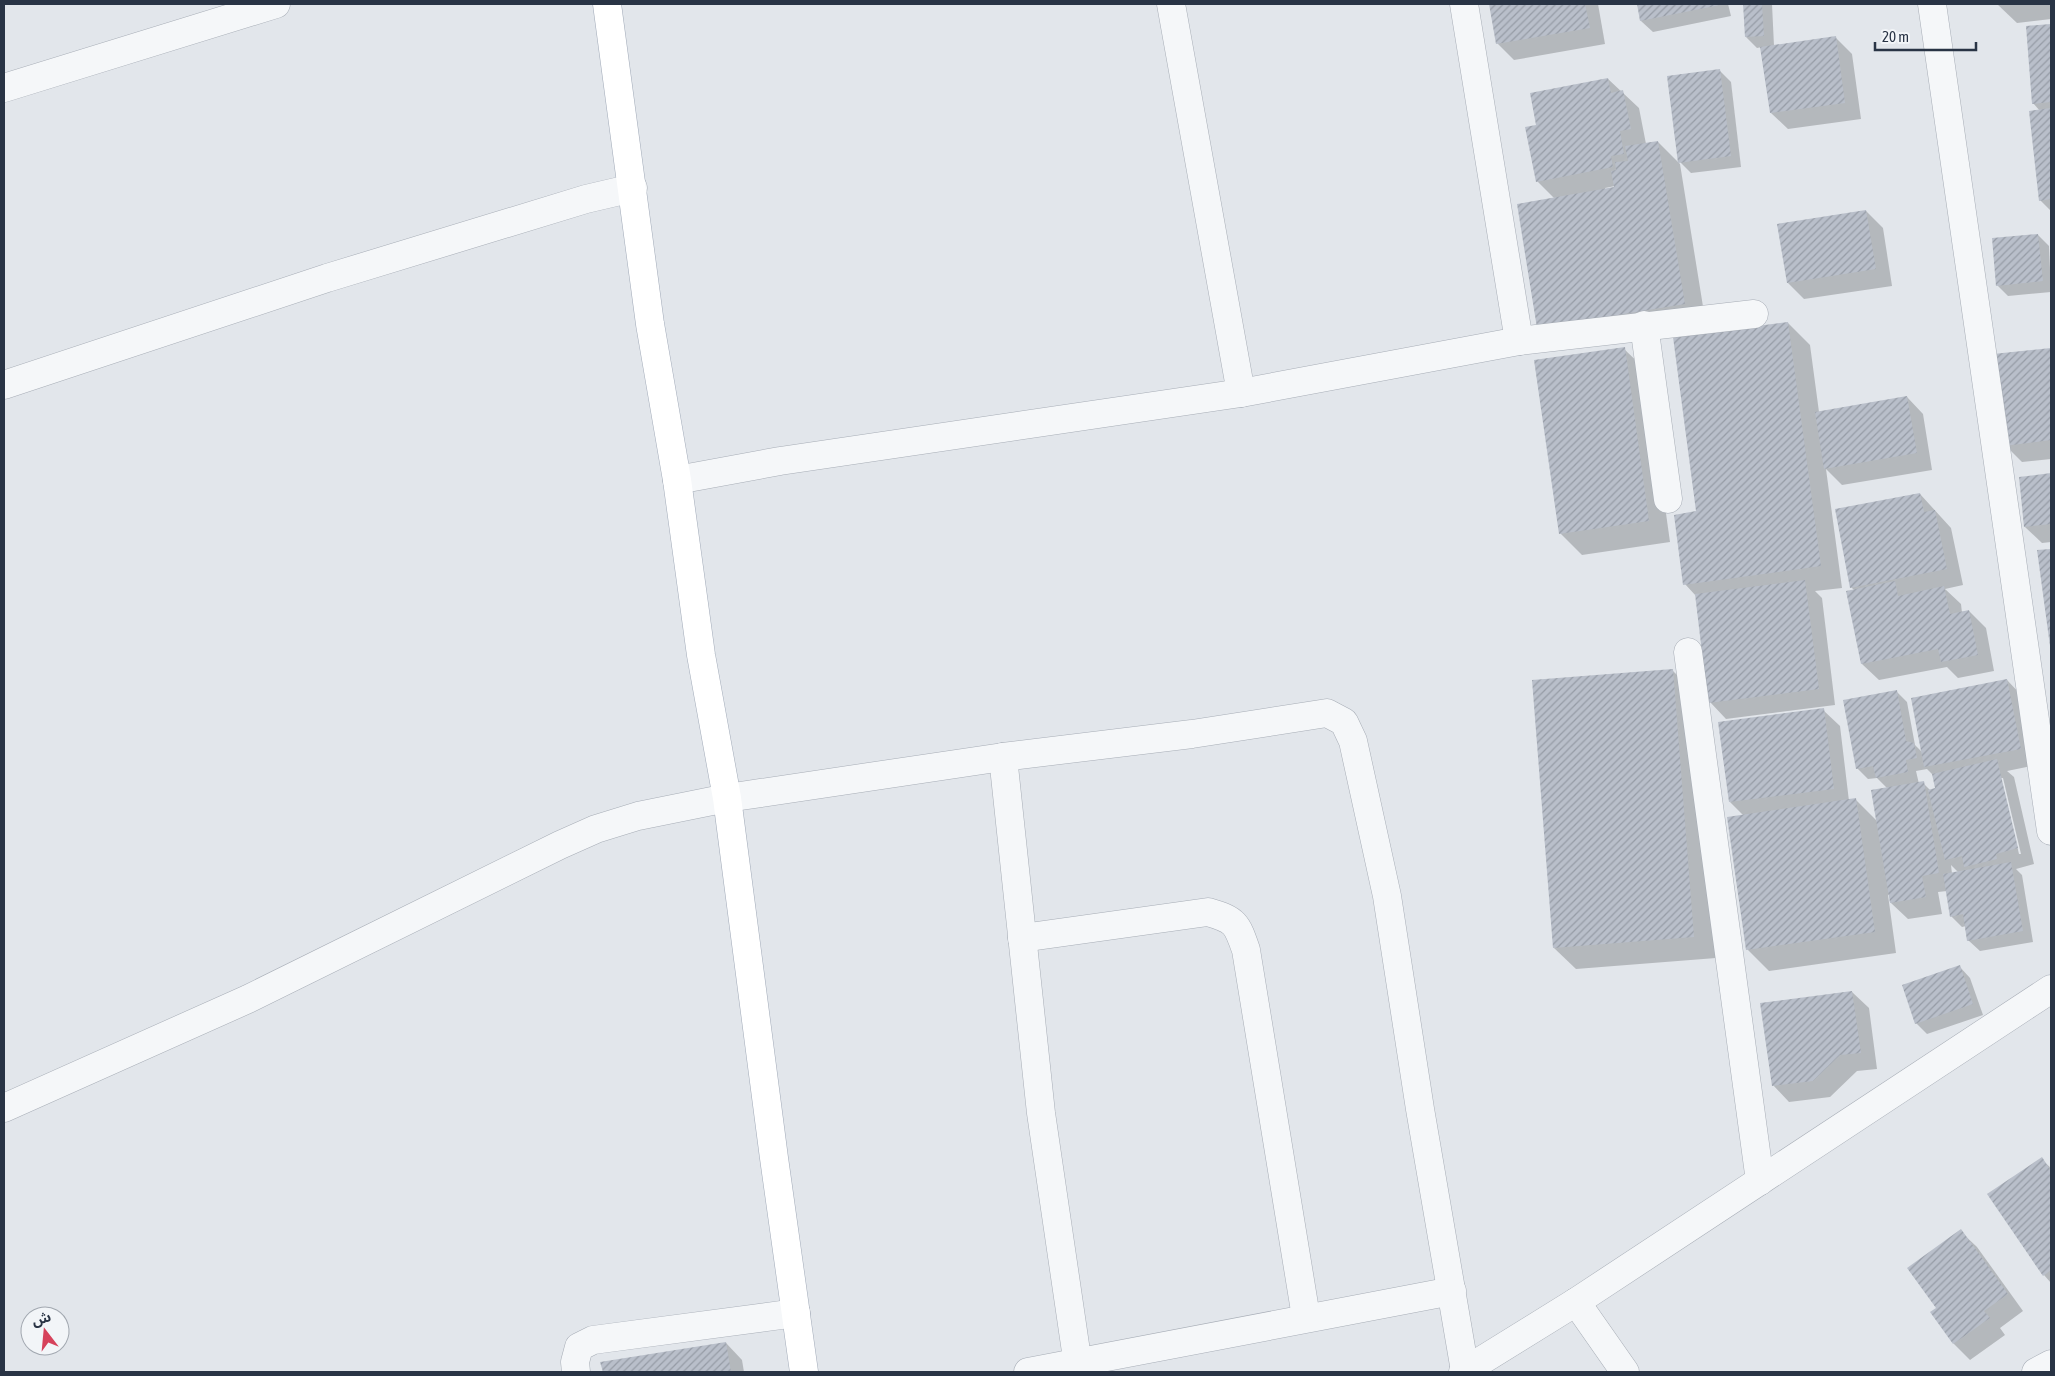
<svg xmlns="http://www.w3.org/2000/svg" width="2055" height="1376" font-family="'Asap Condensed','Noto Sans Arabic',sans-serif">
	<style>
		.shadow { fill: #0003; fill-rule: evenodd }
		.building { fill: url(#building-hatch) }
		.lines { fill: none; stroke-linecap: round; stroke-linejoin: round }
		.minor-casing { stroke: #a7adb6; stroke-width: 29 }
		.major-casing { stroke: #a1aab8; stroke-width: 29 }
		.minor { stroke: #f5f7f9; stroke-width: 28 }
		.major { stroke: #fff; stroke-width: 28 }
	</style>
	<defs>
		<pattern id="building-hatch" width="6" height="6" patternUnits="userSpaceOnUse" patternTransform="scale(1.25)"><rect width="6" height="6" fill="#b9bfca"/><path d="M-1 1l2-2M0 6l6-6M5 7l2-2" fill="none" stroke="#969ca6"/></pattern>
	</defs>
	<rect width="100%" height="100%" fill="#e2e6eb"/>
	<g class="shadow">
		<polygon points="1490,4 1598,4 1605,44 1514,60 1497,43"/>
		<polygon points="1638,4 1728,4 1731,16 1653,32 1641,21"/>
		<polygon points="1744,4 1772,4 1774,46 1835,37 1852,54 1861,119 1788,129 1771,113 1762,47 1757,48 1746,37"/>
		<polygon points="1997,4 2051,4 2051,19 2017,23"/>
		<polygon points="2051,25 2051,211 2040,200 2040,111 2033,103 2027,27"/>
		<polygon points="1720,71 1731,82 1741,167 1691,173 1680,162"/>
		<path d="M1608,79L1639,108L1646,144L1658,142L1680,164L1706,325L1560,349L1554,198L1537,181L1538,126ZM1615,186L1616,188L1605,190V188Z"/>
		<polygon points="1866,211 1883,228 1892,286 1804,299 1788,283"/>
		<polygon points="2038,235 2049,246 2051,292 2008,296 1997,285"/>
		<polygon points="1788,323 1810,345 1819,412 1907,397 1923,414 1932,470 1842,485 1826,469 1842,588 1815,591 1822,598 1835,705 1726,719 1710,702 1696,596 1685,584 1697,512"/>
		<polygon points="1624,349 1646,370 1670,542 1582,555 1560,533"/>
		<polygon points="2051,349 2051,459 2022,462 2005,445 1995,356"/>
		<polygon points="2051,475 2051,542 2042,543 2025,527 2020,478"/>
		<polygon points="1920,494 1951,528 1963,585 1945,589 1961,604 1962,613 1969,611 1986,628 1994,671 1958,678 1947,667 1879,680 1862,664 1855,591 1851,587"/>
		<polygon points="2051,550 2051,644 2038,552"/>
		<polygon points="1672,670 1694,692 1716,958 1576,969 1554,948"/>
		<path d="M2007,680L2023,697L2036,765L2007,771L2014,777L2034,864L2016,869L2022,875L2033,942L1980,951L1968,940L1966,926L1962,927L1951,916L1947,891L1938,892L1942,914L1908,919L1891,903L1890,894L1888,895L1896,953L1769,971L1747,949L1744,816L1730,802L1823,710L1840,726L1849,801L1856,800L1878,822L1888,789L1877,778L1868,779L1857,768L1896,691L1907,702L1915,745L1922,752ZM1927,769L1933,775L1936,789L1931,791L1923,783L1919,784L1916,771ZM2001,778H2003L2021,854H2019ZM1951,865L1959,873L1952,874Z"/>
		<polygon points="1959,966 1970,978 1983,1015 1927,1034 1916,1023"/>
		<polygon points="1852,992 1869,1008 1877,1069 1857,1071 1830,1097 1789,1102 1773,1085"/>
		<polygon points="2041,1159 2051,1168 2051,1283 2044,1275"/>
		<polygon points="1960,1231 1977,1247 2023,1311 2000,1328 2005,1335 1970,1360 1954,1344 1932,1313 1938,1309"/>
		<polygon points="726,1343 742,1360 744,1372 604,1372 602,1363"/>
	</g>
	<g class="building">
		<polygon points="1489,4 1585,4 1590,28 1496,44"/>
		<polygon points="1637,4 1720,4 1720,5 1640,21"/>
		<polygon points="1743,4 1762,4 1764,36 1745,37"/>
		<polygon points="2051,24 2051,102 2032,104 2026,26"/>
		<polygon points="1836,36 1845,103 1770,113 1760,47"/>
		<polygon points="1720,69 1731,156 1678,163 1667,76"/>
		<polygon points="1608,78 1611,93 1623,90 1631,129 1620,131 1624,154 1611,156 1613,167 1536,182 1525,127 1536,125 1530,93"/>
		<polygon points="2051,108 2051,199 2039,201 2029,111"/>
		<polygon points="1658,141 1685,304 1537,328 1517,204 1614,187 1611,171 1616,170 1615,162 1628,161 1625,146"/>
		<polygon points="1866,210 1876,269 1787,283 1777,224"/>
		<polygon points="2038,234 2043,281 1996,286 1992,238"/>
		<polygon points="1788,322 1821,566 1683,585 1674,515 1696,511 1673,337"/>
		<polygon points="1625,347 1649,521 1559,534 1534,360"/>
		<polygon points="2051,348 2051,440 2004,446 1993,354"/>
		<polygon points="1907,396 1917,453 1824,469 1815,412"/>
		<polygon points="2051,473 2051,524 2024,527 2019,477"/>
		<polygon points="1920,493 1924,512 1935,510 1947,569 1850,588 1835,509"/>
		<polygon points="2051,549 2051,646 2050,646 2037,550"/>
		<polygon points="1805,580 1819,689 1708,703 1695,594"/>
		<polygon points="1895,581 1898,596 1944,586 1950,614 1969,610 1978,655 1941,662 1938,649 1861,664 1846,591"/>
		<polygon points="1673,669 1694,937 1553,948 1532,680"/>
		<polygon points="2007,679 2021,749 1924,767 1911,698"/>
		<polygon points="1897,690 1906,741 1914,743 1917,758 1906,760 1908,772 1876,778 1873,766 1856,769 1843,700"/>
		<polygon points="1824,708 1834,789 1729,802 1718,722"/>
		<polygon points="1997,759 2018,848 1996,854 1997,859 1964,867 1962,856 1945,860 1928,790 1935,788 1932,774"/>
		<polygon points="1924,781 1939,873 1922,876 1926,897 1890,903 1871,790"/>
		<polygon points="1856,798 1875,932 1746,950 1727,817"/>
		<polygon points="2011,862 2023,931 1967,941 1963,914 1950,917 1943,874"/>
		<polygon points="1960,965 1973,1004 1915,1024 1902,985"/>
		<polygon points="1852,991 1861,1053 1840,1055 1813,1081 1772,1086 1760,1003"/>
		<polygon points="2042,1157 2051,1171 2051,1270 2043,1276 1987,1194"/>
		<polygon points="1961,1229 2008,1294 1984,1311 1990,1318 1953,1344 1930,1312 1936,1308 1907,1268"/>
		<polygon points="726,1342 731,1372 603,1372 600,1362"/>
	</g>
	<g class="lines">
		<defs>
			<g id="minor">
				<polyline points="1171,4 1241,393"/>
				<polyline points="1464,4 1519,341 1754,314"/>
				<polyline points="1932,4 2051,831"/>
				<polyline points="4,88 276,4"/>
				<polyline points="1644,325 1668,499"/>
				<polyline points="4,385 327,278 586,199 633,188"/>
				<polyline points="677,480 780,461 1241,393 1519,341"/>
				<polyline points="1688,652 1760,1181"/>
				<polyline points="1003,757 1041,1113 1079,1372"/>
				<path d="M1022,938L1208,912C1236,920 1237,924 1246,950L1306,1317"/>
				<polyline points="4,1108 248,999 560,845 596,829 638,816 727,798 1003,757 1192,734 1327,713 1344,722 1353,741 1387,896 1420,1109 1465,1371"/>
				<polyline points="1576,1302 1625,1372"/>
				<polyline points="576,1372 575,1362 579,1347 593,1340 796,1313"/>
				<polyline points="1028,1372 1452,1291"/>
				<polyline points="1463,1372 1576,1302 2051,989"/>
				<polyline points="2036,1372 2051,1364"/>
			</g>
			<polyline id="major" points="607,4 650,324 677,480 701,655 727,798 774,1158 804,1372"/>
		</defs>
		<use href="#minor" class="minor-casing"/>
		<use href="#major" class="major-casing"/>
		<use href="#minor" class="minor"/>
		<use href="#major" class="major"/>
	</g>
	<rect width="2055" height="1376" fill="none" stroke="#293445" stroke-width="10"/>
	<g transform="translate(45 1331) rotate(344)"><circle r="24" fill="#f2f5f8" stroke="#a2a8b0"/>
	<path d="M0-4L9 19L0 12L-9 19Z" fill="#d6425b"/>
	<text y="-8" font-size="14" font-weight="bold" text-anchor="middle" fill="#293445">ش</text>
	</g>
	<path d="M1875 42v8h101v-8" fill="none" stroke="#293445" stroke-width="2.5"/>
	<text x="1882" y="42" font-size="15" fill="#293445" stroke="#f2f5f8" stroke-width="4" paint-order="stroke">20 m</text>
</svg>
